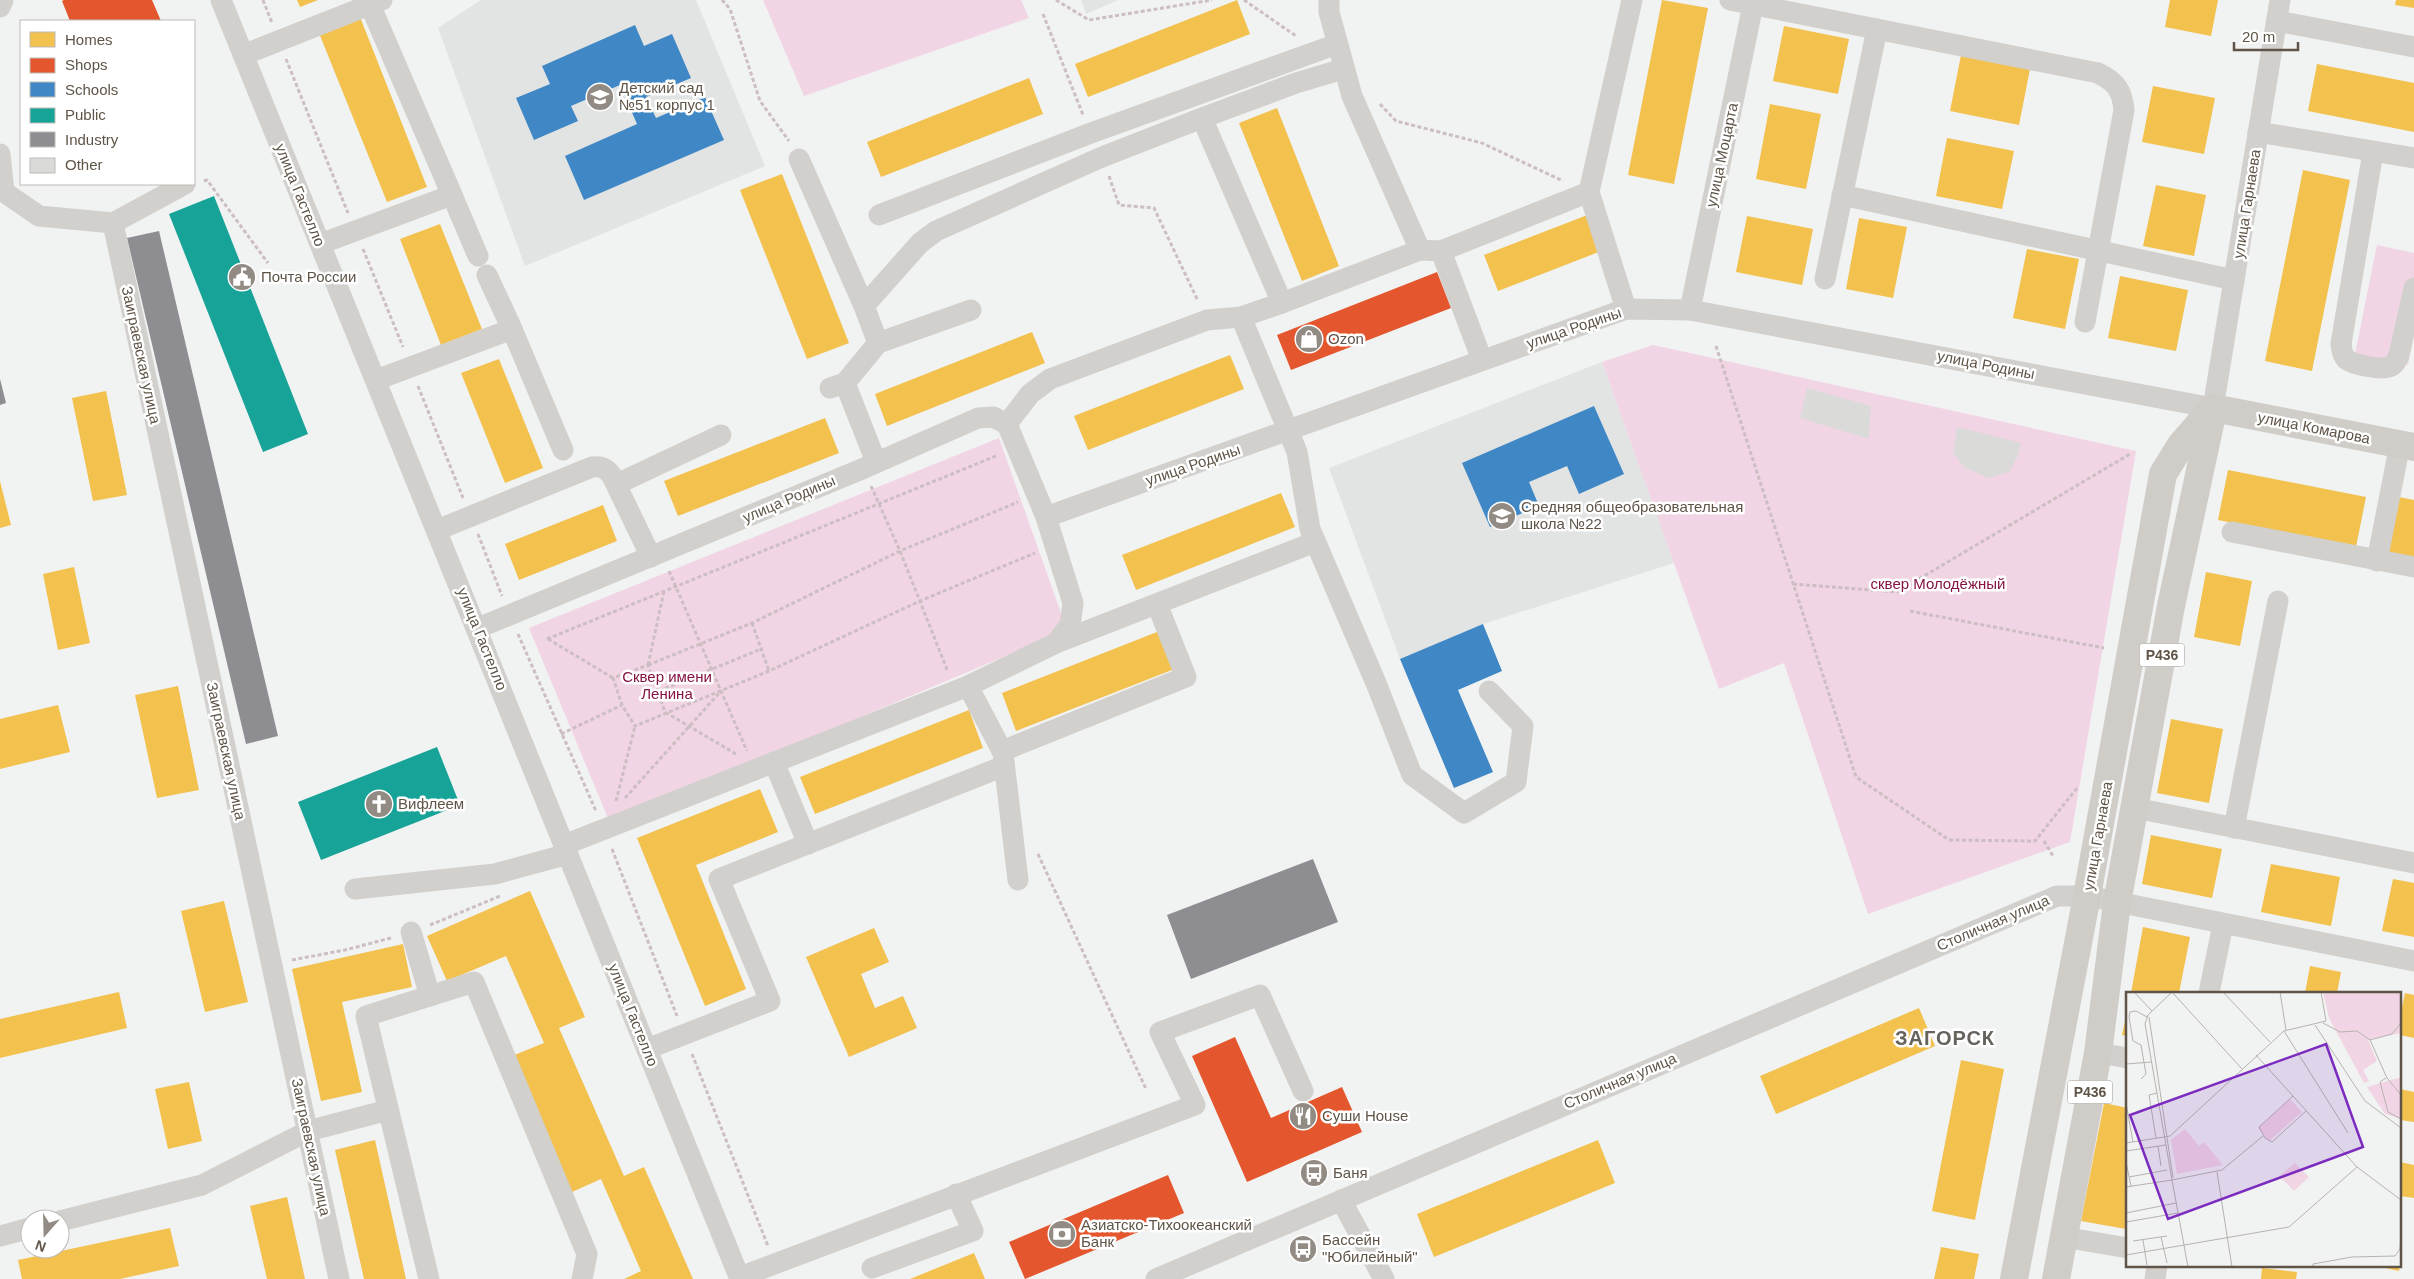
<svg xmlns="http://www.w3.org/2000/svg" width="2414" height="1279" font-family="Arial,sans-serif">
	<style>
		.education { fill: #e2e3e3 }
		.green { fill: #f2d5e5 }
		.homes { fill: #f2c14e }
		.shops { fill: #e4572e }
		.schools { fill: #3f88c5 }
		.public { fill: #17a398 }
		.industry { fill: #8d8d92 }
		.building { fill: #dadad9 }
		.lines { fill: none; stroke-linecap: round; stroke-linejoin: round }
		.path { stroke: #ccbec2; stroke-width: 3; stroke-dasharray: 4 2.5; stroke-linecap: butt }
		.minor { stroke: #d2d0cd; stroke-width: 21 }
		.major { stroke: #d0cdc8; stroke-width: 28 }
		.labels { text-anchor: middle; stroke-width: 5; stroke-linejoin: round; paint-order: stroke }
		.shield { fill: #fff; stroke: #8f877e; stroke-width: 1 }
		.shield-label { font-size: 14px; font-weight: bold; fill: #5f5447 }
		.poi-label { font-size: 15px; fill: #5f5447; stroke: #fff; text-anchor: start }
		.street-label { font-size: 15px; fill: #5f5447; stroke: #fff }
		.park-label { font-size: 15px; fill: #851345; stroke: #fff }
		.district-label { font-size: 20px; font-weight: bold; letter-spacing: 1px; fill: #66625c; stroke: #fff }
		.inset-road { fill: none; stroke: #b7b3ae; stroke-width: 1 }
		.view { fill: #7b2cbf; fill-opacity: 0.15; stroke: #7b2cbf; stroke-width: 2.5 }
		.inset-edge { fill: none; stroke: #5f5447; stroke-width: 2.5 }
	</style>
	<rect width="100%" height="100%" fill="#f1f2f2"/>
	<g class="education">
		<polygon points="481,0 696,0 765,166 525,266 438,28"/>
		<polygon points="1081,0 1118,0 1086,14"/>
		<polygon points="1602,362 1674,563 1483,624 1400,659 1329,468"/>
	</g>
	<g class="green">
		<polygon points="763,0 1021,0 1029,18 804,96"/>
		<polygon points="2377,245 2414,253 2414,334 2408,365 2355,354"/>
		<polygon points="1653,345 2136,451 2070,842 1868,914 1784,663 1719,689 1602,362"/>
		<polygon points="999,438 1067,630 610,823 529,628"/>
	</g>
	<g class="homes">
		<polygon points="297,0 318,0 300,7"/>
		<polygon points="1237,0 1250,34 1088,97 1075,64"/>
		<polygon points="1662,0 1708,8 1674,184 1628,175"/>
		<polygon points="2170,0 2218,0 2211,36 2165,27"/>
		<polygon points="2396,0 2414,0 2414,8 2395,5"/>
		<polygon points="360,17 427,187 387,202 319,33"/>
		<polygon points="1784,26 1849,39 1838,94 1773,81"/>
		<polygon points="1961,55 2030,69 2019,125 1950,111"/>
		<polygon points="2317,64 2414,83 2414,132 2308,111"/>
		<polygon points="1029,78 1043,114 881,177 867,142"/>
		<polygon points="2153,86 2215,98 2204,154 2142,142"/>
		<polygon points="1770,104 1821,114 1806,189 1756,179"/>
		<polygon points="1277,108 1339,266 1302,281 1239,123"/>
		<polygon points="1947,138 2014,151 2002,209 1936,196"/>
		<polygon points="2303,170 2350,180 2312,371 2265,361"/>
		<polygon points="782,174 849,343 807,359 740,190"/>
		<polygon points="2156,185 2206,195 2194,256 2143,246"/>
		<polygon points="1590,214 1604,250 1498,291 1484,255"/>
		<polygon points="1747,216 1813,229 1802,285 1736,272"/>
		<polygon points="1859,218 1907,227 1893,298 1846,289"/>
		<polygon points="440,224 482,329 441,345 400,239"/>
		<polygon points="2027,249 2079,259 2065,329 2013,318"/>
		<polygon points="2120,276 2188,290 2176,351 2108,338"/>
		<polygon points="1032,332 1045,363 887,426 875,394"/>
		<polygon points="1230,355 1244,389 1088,450 1074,416"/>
		<polygon points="499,359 543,468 505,483 461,373"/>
		<polygon points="106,391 127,495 93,501 72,398"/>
		<polygon points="825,418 839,453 678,516 664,481"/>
		<polygon points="2228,470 2366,497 2356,547 2218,520"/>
		<polygon points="0,481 11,525 0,528"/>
		<polygon points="1281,493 1295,527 1136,590 1122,555"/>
		<polygon points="2399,497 2414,500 2414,559 2388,554"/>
		<polygon points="603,505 617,541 519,580 505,544"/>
		<polygon points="74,567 90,643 58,650 43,574"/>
		<polygon points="2206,572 2252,581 2240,646 2194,637"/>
		<polygon points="1162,630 1177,668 1016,731 1002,693"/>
		<polygon points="178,686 199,790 157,798 135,695"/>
		<polygon points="58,705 70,752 0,769 0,719"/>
		<polygon points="969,710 983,748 815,814 800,777"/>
		<polygon points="2171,719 2223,729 2209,803 2157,793"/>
		<polygon points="760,789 778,832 696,865 746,989 705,1006 637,838"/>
		<polygon points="2151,835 2222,849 2212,898 2142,884"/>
		<polygon points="2271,864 2340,877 2331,926 2261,912"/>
		<polygon points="2393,879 2414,883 2414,937 2382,931"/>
		<polygon points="530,891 585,1017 559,1028 624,1176 644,1167 693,1279 624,1279 641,1271 601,1179 572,1192 512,1056 544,1043 506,956 447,981 427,936"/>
		<polygon points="224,901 248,1002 205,1012 181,911"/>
		<polygon points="2143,927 2190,937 2179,993 2131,993"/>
		<polygon points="874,928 889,962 861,974 875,1008 903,996 917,1028 849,1057 806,957"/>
		<polygon points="403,944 412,987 342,1002 362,1092 321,1101 292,969"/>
		<polygon points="2310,966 2341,972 2337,993 2305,993"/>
		<polygon points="119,992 127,1028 0,1058 0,1019"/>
		<polygon points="2405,993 2414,995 2414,1038 2400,1035 2400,1017"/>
		<polygon points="1919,1008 1935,1046 1776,1114 1760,1076"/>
		<polygon points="2127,1012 2128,1012 2128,1036 2122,1035"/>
		<polygon points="1961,1060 2004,1069 1975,1220 1932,1211"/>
		<polygon points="189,1082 202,1141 168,1149 155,1089"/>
		<polygon points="2400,1089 2414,1092 2414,1122 2400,1120"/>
		<polygon points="2104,1103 2128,1108 2128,1218 2126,1229 2081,1221"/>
		<polygon points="375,1140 406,1279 364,1279 335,1150"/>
		<polygon points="1598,1140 1615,1183 1434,1257 1417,1214"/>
		<polygon points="2400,1162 2414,1165 2414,1198 2400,1196"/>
		<polygon points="287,1197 305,1279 267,1279 250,1206"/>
		<polygon points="170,1228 179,1266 120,1279 22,1279 18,1260"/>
		<polygon points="1941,1247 1979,1254 1974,1279 1934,1279"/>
		<polygon points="974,1253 985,1279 910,1279"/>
		<polygon points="2372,1265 2400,1265 2399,1271"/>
		<polygon points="2262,1268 2297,1272 2296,1279 2261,1279"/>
	</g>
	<g class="shops">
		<polygon points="64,0 152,0 161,21 70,21 62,1"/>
		<polygon points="1437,272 1451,308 1291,370 1277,335"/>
		<polygon points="1235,1037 1271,1118 1342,1087 1362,1132 1247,1182 1192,1056"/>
		<polygon points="1168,1175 1184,1213 1025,1279 1009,1242"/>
	</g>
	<g class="schools">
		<polygon points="635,25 644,46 672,34 691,78 646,97 656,118 705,97 724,140 584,200 565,156 637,124 620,85 571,106 578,121 534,140 516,98 550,84 542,66"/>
		<polygon points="1594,406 1624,474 1579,494 1567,466 1529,482 1539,506 1490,527 1462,463"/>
		<polygon points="1483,624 1502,671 1458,690 1493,772 1454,788 1400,659"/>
	</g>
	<g class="public">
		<polygon points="214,196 308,434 263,452 169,214"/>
		<polygon points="437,747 460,805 321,860 298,802"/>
	</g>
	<g class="industry">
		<polygon points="159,231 278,736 246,744 127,238"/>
		<polygon points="0,379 6,403 0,405"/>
		<polygon points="1313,859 1338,922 1191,979 1167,915"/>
	</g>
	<g class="building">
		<polygon points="1807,388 1871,406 1869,439 1800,418"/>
		<polygon points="1957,427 2021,443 2018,456 2009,472 1989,478 1965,468 1953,453"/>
	</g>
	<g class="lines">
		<g class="path">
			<polyline points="263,0 272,23"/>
			<polyline points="722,0 730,9 760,101 789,141"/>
			<polyline points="1056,0 1089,20 1212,0"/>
			<polyline points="1244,0 1296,36"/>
			<polyline points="1043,14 1083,115"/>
			<polyline points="286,59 348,213"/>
			<polyline points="1380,104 1396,121 1482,143 1563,181"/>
			<polyline points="1109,176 1119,205 1154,208 1198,301"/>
			<polyline points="204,181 207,180 268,263"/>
			<polyline points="363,249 403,347"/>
			<polyline points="1716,346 1856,777 1949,840 2035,841 2077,788"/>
			<polyline points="418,386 463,498"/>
			<polyline points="871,486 900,551 948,672"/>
			<polyline points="478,534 502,596"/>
			<polyline points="669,571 747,751"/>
			<polyline points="1793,584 1897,592 2130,454"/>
			<polyline points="1910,611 2104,648"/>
			<polyline points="752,623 769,671"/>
			<polyline points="518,634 596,811"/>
			<polyline points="547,639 996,456"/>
			<polyline points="548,639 613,678"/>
			<polyline points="648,665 752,623 900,551 1018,502"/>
			<polyline points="648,665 664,591"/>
			<polyline points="659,691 761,649"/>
			<polyline points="561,734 622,705"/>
			<polyline points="736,754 665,712 648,665 613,678 622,705 635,726 769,671 920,601 1035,553"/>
			<polyline points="625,798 721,691"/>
			<polyline points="616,801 635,726"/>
			<polyline points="2044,841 2053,856"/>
			<polyline points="612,849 677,1016"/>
			<polyline points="1038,854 1146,1089"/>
			<polyline points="430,925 500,896"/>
			<polyline points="292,960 345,950 391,938"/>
			<polyline points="692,1054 768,1246"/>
		</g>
		<g class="minor">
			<polyline points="221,0 740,1279"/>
			<polyline points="1329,0 1329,12 1352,96 1420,250 1441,251 1482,360"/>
			<path d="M1730,0L2098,73C2116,82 2122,90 2124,110L2085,322"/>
			<polyline points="0,7 3,0"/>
			<polyline points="2277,21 2414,47"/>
			<polyline points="243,55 382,0"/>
			<polyline points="1202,118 1296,83 1343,69"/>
			<polyline points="2258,132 2414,158"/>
			<path d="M2373,152L2341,344C2342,350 2342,355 2346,359C2354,365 2380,370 2389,367C2395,365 2397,360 2399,355L2414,288"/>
			<polyline points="0,154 4,192 39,216 113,223 185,184"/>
			<polyline points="799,159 864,306 878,343"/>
			<polyline points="1589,192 1632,0"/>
			<polyline points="452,195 478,256"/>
			<polyline points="1842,195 2234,280"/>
			<polyline points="879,215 1091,133 1337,44"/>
			<polyline points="113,223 339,1279"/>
			<polyline points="320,244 452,195 368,0"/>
			<polyline points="1441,251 1589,192 1626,309"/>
			<polyline points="1825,279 1877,29"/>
			<polyline points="1282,303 1420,250"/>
			<polyline points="864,306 920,243 936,231 1102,157 1202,118 1282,303 1241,317 1207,320 1050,379 1030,394 1007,424"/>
			<polyline points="1690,310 1754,0"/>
			<polyline points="1241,317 1297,452 1310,529 1376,683 1412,775 1464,813 1516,782 1523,726 1489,691"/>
			<polyline points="512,329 563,450"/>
			<polyline points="376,380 512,329 487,275"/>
			<polyline points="845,383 876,462"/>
			<polyline points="830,388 845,383 878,343 971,310"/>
			<polyline points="617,484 721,435"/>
			<polyline points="1046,517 1626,309 1690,310 2213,408 2280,0"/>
			<path d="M437,530L592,467C602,466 606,468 612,476L651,557"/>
			<polyline points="2232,532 2414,567"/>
			<polyline points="2377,561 2400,444"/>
			<polyline points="478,628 862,469 978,418 993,417 1007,424 1046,517 1073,603 1070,625 1056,643 968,686 564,845"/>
			<polyline points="1056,643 1315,542"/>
			<polyline points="968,686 1002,751 1186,677 1157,604"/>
			<polyline points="1003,753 1018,880"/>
			<polyline points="774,762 808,844"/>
			<polyline points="2135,808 2414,863"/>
			<polyline points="2234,828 2278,601"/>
			<polyline points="355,889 495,874 568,854"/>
			<polyline points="411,932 430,996"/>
			<polyline points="2209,993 2223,924"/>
			<polyline points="647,1049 770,1001 719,879 1004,766"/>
			<polyline points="2098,1053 2128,1058"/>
			<polyline points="1341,1200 1384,1279"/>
			<polyline points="60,1221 202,1185 308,1131 388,1110"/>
			<polyline points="0,1236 30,1228"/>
			<polyline points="2063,1237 2128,1248"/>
			<polyline points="872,1268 973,1231 956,1194"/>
			<polyline points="740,1277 1195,1105 1160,1032 1260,995 1303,1091"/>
			<polyline points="429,1279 366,1016 474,982 587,1254 582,1279"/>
			<polyline points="1156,1279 2057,896 2087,896 2414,961"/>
			<polyline points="2155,1279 2157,1265"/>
		</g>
		<g class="major">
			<polyline points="2213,408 2414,447"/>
			<polyline points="2014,1279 2087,896 2163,474 2181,445 2213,408"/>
			<polyline points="2056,1279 2098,1053 2117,903 2171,606 2213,410"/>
		</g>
	</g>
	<defs>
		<symbol id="school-disc" viewBox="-11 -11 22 22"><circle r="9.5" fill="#928b83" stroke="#fff"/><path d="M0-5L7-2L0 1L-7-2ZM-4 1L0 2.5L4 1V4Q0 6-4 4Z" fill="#fff"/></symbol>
		<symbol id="civic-disc" viewBox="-11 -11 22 22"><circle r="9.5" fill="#928b83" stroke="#fff"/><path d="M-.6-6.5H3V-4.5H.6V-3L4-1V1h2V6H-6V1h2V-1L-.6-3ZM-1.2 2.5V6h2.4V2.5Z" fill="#fff"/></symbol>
		<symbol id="shop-disc" viewBox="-11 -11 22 22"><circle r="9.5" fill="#928b83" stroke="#fff"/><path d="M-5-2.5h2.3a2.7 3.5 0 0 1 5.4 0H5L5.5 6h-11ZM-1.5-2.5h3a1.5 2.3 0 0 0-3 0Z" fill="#fff"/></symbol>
		<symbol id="church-disc" viewBox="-11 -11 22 22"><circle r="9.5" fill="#928b83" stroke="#fff"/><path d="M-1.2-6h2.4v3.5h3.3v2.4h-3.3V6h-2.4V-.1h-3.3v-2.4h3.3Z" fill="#fff"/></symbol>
		<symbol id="restaurant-disc" viewBox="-11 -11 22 22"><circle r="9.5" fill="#928b83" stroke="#fff"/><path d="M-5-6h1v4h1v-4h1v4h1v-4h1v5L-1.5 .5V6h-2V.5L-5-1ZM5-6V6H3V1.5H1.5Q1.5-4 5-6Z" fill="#fff"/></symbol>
		<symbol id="bus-disc" viewBox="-11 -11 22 22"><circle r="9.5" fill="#928b83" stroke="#fff"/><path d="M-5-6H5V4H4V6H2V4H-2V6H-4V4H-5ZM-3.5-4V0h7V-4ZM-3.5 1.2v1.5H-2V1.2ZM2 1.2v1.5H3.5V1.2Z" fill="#fff"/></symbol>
		<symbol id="bank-disc" viewBox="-11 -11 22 22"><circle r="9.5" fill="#928b83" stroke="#fff"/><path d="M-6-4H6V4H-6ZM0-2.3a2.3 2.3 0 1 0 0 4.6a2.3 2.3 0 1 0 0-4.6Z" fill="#fff"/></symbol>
	</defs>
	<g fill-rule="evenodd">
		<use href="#school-disc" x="584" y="81" width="32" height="32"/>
		<use href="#civic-disc" x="226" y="261" width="32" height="32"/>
		<use href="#shop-disc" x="1293" y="323" width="32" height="32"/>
		<use href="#school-disc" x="1486" y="500" width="32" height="32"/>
		<use href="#church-disc" x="363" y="788" width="32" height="32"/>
		<use href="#restaurant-disc" x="1287" y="1100" width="32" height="32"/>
		<use href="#bus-disc" x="1298" y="1157" width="32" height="32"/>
		<use href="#bank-disc" x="1046" y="1218" width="32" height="32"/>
		<use href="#bus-disc" x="1287" y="1233" width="32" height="32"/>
	</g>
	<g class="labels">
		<g class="shield">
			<rect x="2139.5" y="643.5" width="45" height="23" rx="4"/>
			<rect x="2067.5" y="1080.5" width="45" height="23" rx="4"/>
		</g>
		<g class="shield-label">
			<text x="2162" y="660">P436</text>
			<text x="2090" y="1097">P436</text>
		</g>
		<g class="poi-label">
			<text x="619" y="93">Детский сад<tspan x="619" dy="17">№51 корпус 1</tspan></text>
			<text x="261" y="282">Почта России</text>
			<text x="1328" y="344">Ozon</text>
			<text x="1521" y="512">Средняя общеобразовательная<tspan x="1521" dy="17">школа №22</tspan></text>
			<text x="398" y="809">Вифлеем</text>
			<text x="1322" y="1121">Суши House</text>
			<text x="1333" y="1178">Баня</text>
			<text x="1081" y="1230">Азиатско-Тихоокеанский<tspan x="1081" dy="17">Банк</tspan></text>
			<text x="1322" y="1245">Бассейн<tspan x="1322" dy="17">"Юбилейный"</tspan></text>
		</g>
		<g class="street-label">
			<text transform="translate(1722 155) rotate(-78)" y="5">улица Моцарта</text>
			<text transform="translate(300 195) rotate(68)" y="5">улица Гастелло</text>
			<text transform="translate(2247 204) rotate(-81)" y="5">улица Гарнаева</text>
			<text transform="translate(1574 328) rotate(-19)" y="5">улица Родины</text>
			<text transform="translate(141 355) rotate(78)" y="5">Заиграевская улица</text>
			<text transform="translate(1986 365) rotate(11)" y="5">улица Родины</text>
			<text transform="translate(2314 428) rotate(11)" y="5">улица Комарова</text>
			<text transform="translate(1193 465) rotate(-19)" y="5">улица Родины</text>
			<text transform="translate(789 499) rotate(-23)" y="5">улица Родины</text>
			<text transform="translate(482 639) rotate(68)" y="5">улица Гастелло</text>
			<text transform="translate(226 751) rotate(78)" y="5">Заиграевская улица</text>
			<text transform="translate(2098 836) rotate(-80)" y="5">улица Гарнаева</text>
			<text transform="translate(1993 923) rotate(-23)" y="5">Столичная улица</text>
			<text transform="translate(633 1015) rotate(68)" y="5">улица Гастелло</text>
			<text transform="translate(1620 1081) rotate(-23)" y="5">Столичная улица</text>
			<text transform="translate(311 1147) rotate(78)" y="5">Заиграевская улица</text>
		</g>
		<g class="park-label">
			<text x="1938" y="589">сквер Молодёжный</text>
			<text x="667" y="682">Сквер имени<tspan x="667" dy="17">Ленина</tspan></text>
		</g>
		<g class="district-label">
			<text x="1945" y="1045">ЗАГОРСК</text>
		</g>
	</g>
	<g transform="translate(2126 992)">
		<rect width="275" height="275" fill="#f1f2f2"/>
		<path d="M197,0H275V41L242,48L251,69L237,78L243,89L238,91L203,26ZM275,85V127L259,122L241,95ZM164,107L176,120L143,149L132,136ZM59,137L73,154L78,150L97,173L51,182L45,148ZM169,171L183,185L168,199L153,184Z" fill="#f2d5e5"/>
		<path class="inset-road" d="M8,0L26,19M46,0L116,77M97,0L144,50M154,0L160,38M23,25L47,186M197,31L214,40L231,39L244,48L266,42L275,31M189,33L239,109L275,136M158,39L222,141M244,48L261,86L275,103M130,63L231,175L275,208M0,72L26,70M260,86L254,90L262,120L275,127M15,87L20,82L15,53L7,49L3,25L4,20L10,19L21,25M167,104L133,135L139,146L146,150L180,119M0,111L7,150M30,146L23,103L31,101M0,151L44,144L158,39L200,29L195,0M32,154L35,174M0,159L40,153M0,170L5,194M91,180L106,275M3,185L41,178M46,188L19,32L22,23L46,0M0,195L46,188M0,221L50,211M0,230L52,221M35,245L41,271M17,248L21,273M7,249L41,244M0,263L163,235L231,175M62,275L46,188L96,178L137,144M187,275V272L226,265L269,264L274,257L275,234"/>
		<path class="view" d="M200,52L237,155L42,227L4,123Z"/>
		<rect width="275" height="275" class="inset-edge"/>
	</g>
	<rect x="20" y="20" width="175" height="165" fill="#ffffff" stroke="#bfbbb5"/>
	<rect x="30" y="32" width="25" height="15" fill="#f2c14e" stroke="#bfbbb5"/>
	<text x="65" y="45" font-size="15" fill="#5f5447">Homes</text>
	<rect x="30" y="58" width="25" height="15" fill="#e4572e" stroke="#bfbbb5"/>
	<text x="65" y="70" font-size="15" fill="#5f5447">Shops</text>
	<rect x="30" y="82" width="25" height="15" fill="#3f88c5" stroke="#bfbbb5"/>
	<text x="65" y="95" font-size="15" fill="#5f5447">Schools</text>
	<rect x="30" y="108" width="25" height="15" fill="#17a398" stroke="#bfbbb5"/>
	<text x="65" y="120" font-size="15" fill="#5f5447">Public</text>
	<rect x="30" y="132" width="25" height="15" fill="#8d8d92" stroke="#bfbbb5"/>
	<text x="65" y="145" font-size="15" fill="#5f5447">Industry</text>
	<rect x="30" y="158" width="25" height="15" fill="#dadad9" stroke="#bfbbb5"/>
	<text x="65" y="170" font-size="15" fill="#5f5447">Other</text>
	<g transform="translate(45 1234) rotate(200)"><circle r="24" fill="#ffffff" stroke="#bfbbb5"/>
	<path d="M0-4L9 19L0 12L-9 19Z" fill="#928b83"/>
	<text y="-8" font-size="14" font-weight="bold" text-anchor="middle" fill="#5f5447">N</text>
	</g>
	<path d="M2234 42v8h64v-8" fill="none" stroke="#5f5447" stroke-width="2.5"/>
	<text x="2242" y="42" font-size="15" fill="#5f5447" stroke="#ffffff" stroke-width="4" paint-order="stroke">20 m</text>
</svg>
